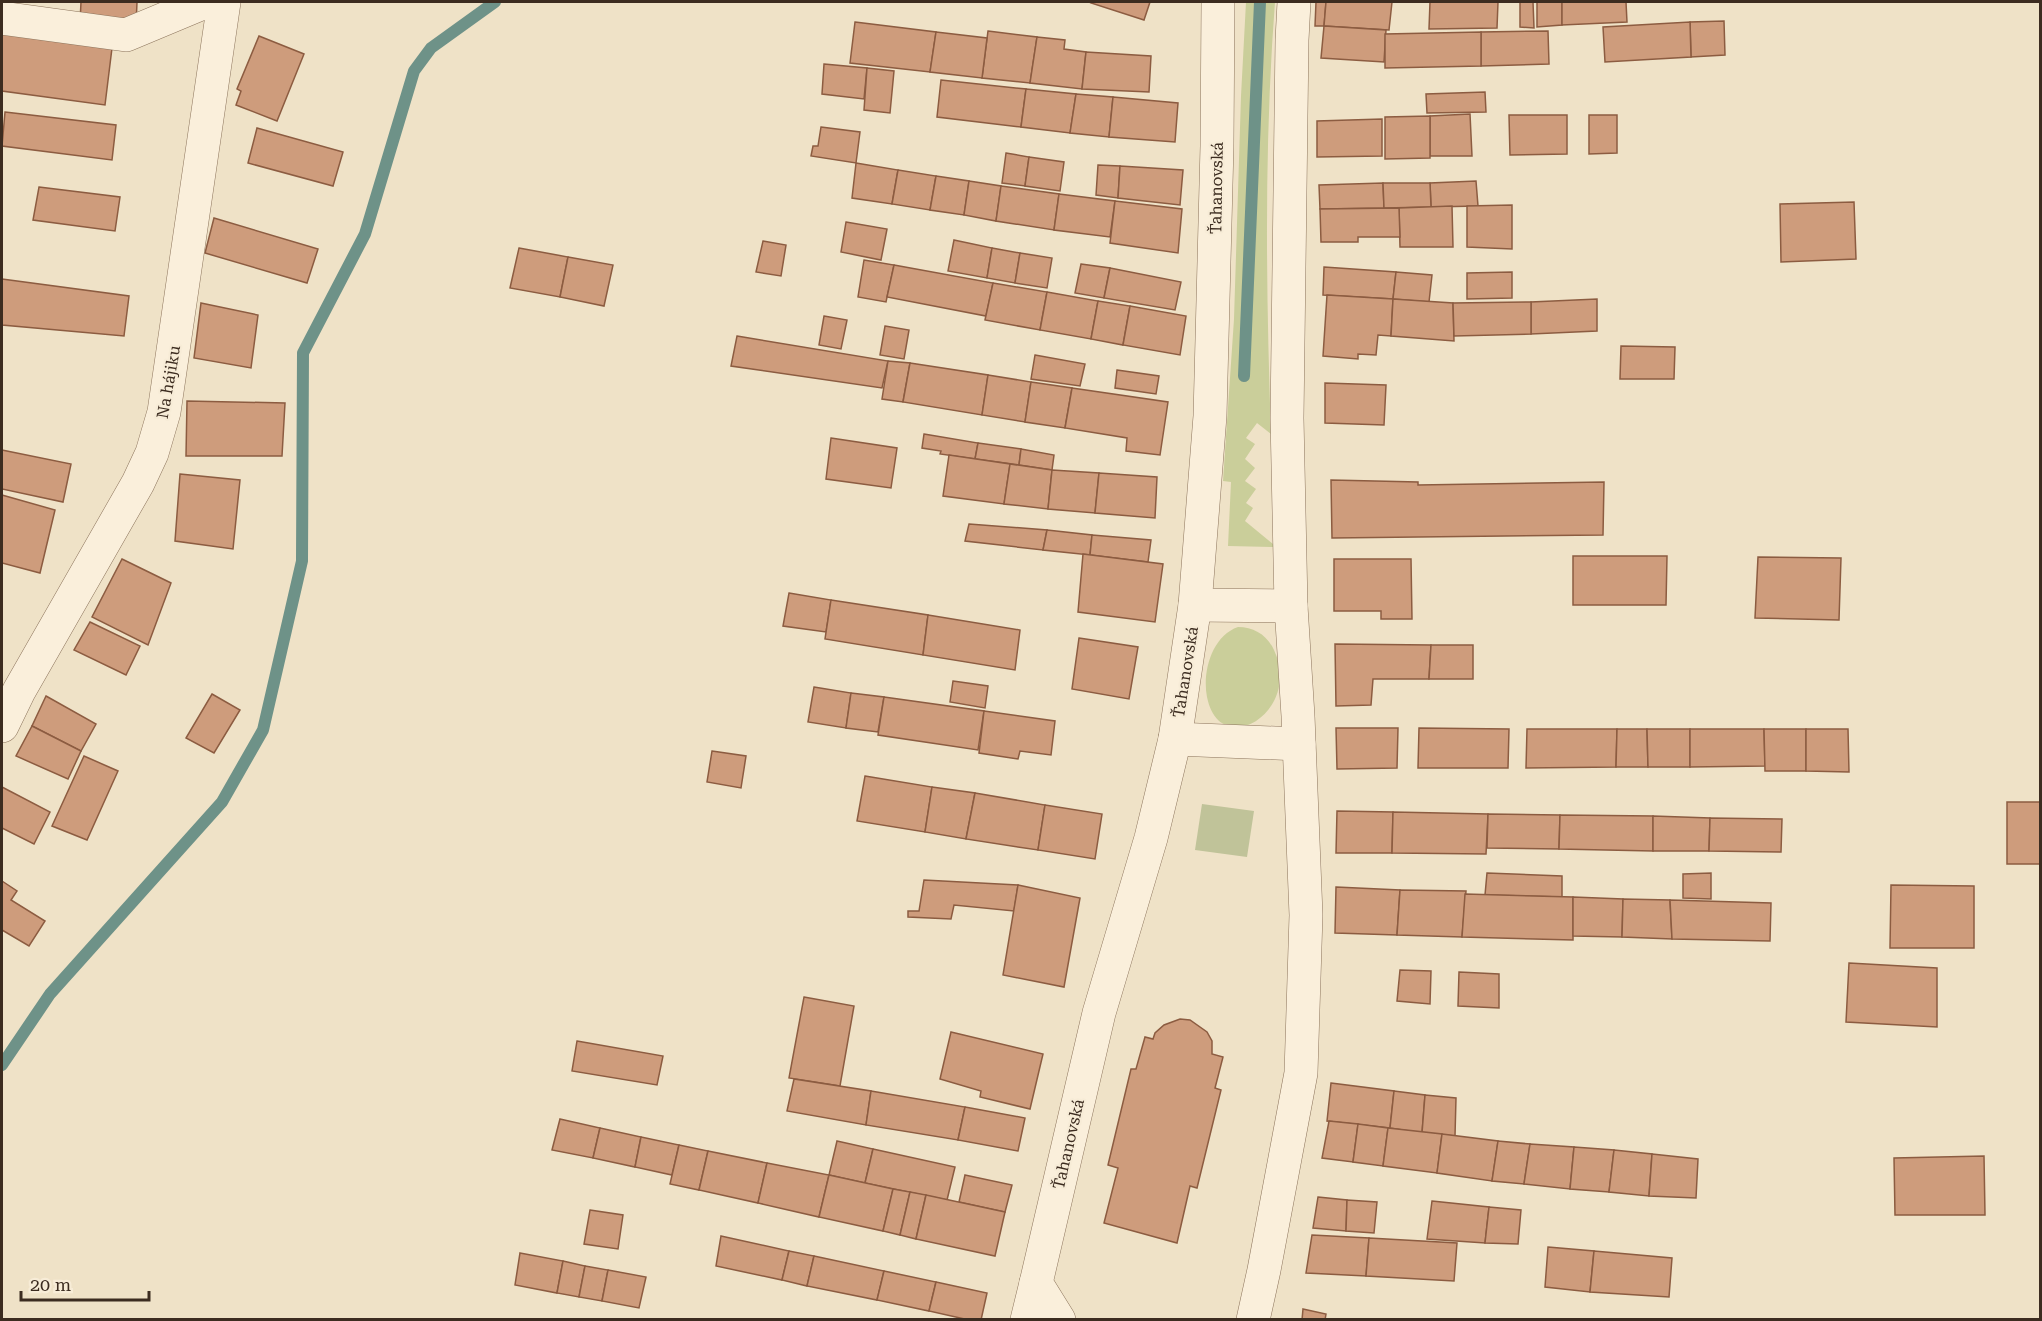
<svg xmlns="http://www.w3.org/2000/svg" width="2042" height="1321" font-family="'Roboto Serif',serif">
	<style>
		.green { fill: #cace9a }
		.cemetery { fill: #c0c399 }
		.lines { fill: none; stroke-linecap: round; stroke-linejoin: round }
		.stream { stroke: #6e9288; stroke-width: 12 }
		.building { fill: #ce9c7c; stroke: #8c5c41; stroke-width: 1.5 }
		.street-casing { stroke: #8c745c; stroke-width: 34 }
		.street { stroke: #faefdb; stroke-width: 33 }
		.labels { text-anchor: middle; stroke-width: 4.5; stroke-linejoin: round; paint-order: stroke }
		.street-label { font-size: 16px; fill: #3c2c20; stroke: #f7ecd7 }
	</style>
	<rect width="100%" height="100%" fill="#efe2c7"/>
	<g class="green">
		<path d="M1246,2H1275C1264,145 1266,290 1271,434L1257,423L1246,438L1255,444L1245,459L1255,468L1245,481L1256,489L1246,503L1253,508L1245,521L1273,544V547L1228,546L1231,482L1223,481L1234,319L1241,96Z"/>
		<path d="M1238,627C1254,627 1267,635 1274,650C1303,711 1220,762 1207,697C1202,672 1212,636 1238,627Z"/>
	</g>
	<polygon class="cemetery" points="1202,804 1254,811 1247,857 1195,850"/>
	<g class="lines">
		<g class="stream">
			<polyline points="1244,376 1260,2"/>
			<polyline points="2,1065 50,994 222,802 263,730 302,561 303,353 365,234 414,71 431,48 495,2"/>
		</g>
	</g>
	<g class="building">
		<polygon points="81,2 137,2 136,26 80,23"/>
		<polygon points="1092,2 1150,2 1144,20 1091,3"/>
		<polygon points="1316,2 1326,2 1324,26 1315,26"/>
		<polygon points="1326,2 1392,2 1389,30 1324,26"/>
		<polygon points="1430,2 1498,2 1497,28 1429,29"/>
		<polygon points="1520,2 1533,2 1534,28 1520,27"/>
		<polygon points="1537,2 1562,2 1562,25 1537,27"/>
		<polygon points="1562,2 1626,2 1627,22 1562,25"/>
		<polygon points="1724,21 1725,55 1691,57 1690,22"/>
		<polygon points="855,22 936,32 930,72 850,63"/>
		<polygon points="1690,22 1691,57 1605,62 1603,27"/>
		<polygon points="1324,26 1386,30 1384,62 1321,58"/>
		<polygon points="988,31 1037,37 1030,83 982,78"/>
		<polygon points="1548,31 1549,64 1481,66 1481,32"/>
		<polygon points="936,32 987,38 982,78 930,72"/>
		<polygon points="1481,32 1481,66 1385,68 1385,34"/>
		<polygon points="2,33 112,48 105,105 2,91"/>
		<polygon points="259,36 304,54 277,121 236,105 241,91 237,89"/>
		<polygon points="1037,37 1065,40 1064,49 1086,52 1082,89 1030,83"/>
		<polygon points="1086,52 1151,56 1149,92 1082,89"/>
		<polygon points="824,64 867,68 864,99 822,94"/>
		<polygon points="867,68 894,71 890,113 864,110"/>
		<polygon points="941,80 1026,89 1021,127 937,117"/>
		<polygon points="1026,89 1076,94 1070,133 1021,127"/>
		<polygon points="1485,92 1486,112 1427,113 1426,94"/>
		<polygon points="1076,94 1113,97 1109,137 1070,133"/>
		<polygon points="1113,97 1178,103 1175,142 1109,137"/>
		<polygon points="5,112 116,125 112,160 2,146"/>
		<polygon points="1470,114 1472,156 1430,156 1430,116"/>
		<polygon points="1509,115 1567,115 1567,154 1510,155"/>
		<polygon points="1589,115 1617,115 1617,153 1589,154"/>
		<polygon points="1430,116 1430,158 1385,159 1385,117"/>
		<polygon points="1382,119 1382,156 1317,157 1317,121"/>
		<polygon points="821,127 860,132 856,163 811,156 813,146 818,146"/>
		<polygon points="257,128 343,152 333,186 248,163"/>
		<polygon points="1006,153 1029,157 1025,186 1002,183"/>
		<polygon points="1029,157 1064,162 1060,191 1025,186"/>
		<polygon points="856,163 898,170 892,204 852,198"/>
		<polygon points="1098,165 1120,166 1118,198 1096,195"/>
		<polygon points="1120,166 1183,170 1180,205 1118,198"/>
		<polygon points="898,170 936,176 930,210 892,204"/>
		<polygon points="936,176 969,181 964,215 930,210"/>
		<polygon points="969,181 1001,186 996,221 964,215"/>
		<polygon points="1476,181 1478,206 1431,207 1430,183"/>
		<polygon points="1383,183 1384,208 1320,209 1319,185"/>
		<polygon points="1383,183 1430,183 1431,207 1384,208"/>
		<polygon points="1001,186 1059,194 1054,230 996,221"/>
		<polygon points="39,187 120,197 115,231 33,220"/>
		<polygon points="1059,194 1115,201 1110,237 1054,230"/>
		<polygon points="1115,201 1182,209 1178,253 1110,243"/>
		<polygon points="1854,202 1856,259 1781,262 1780,204"/>
		<polygon points="1512,205 1512,249 1467,247 1467,206"/>
		<polygon points="1452,206 1453,247 1400,247 1399,208"/>
		<polygon points="1399,208 1400,237 1358,237 1358,242 1321,242 1320,209"/>
		<polygon points="214,218 318,249 307,283 205,253"/>
		<polygon points="846,222 887,229 881,260 841,252"/>
		<polygon points="954,240 992,248 987,278 948,271"/>
		<polygon points="763,241 786,245 781,276 756,272"/>
		<polygon points="519,248 568,257 560,297 510,288"/>
		<polygon points="992,248 1020,253 1015,283 987,278"/>
		<polygon points="1020,253 1052,258 1047,288 1015,283"/>
		<polygon points="568,257 613,265 604,306 560,297"/>
		<polygon points="864,260 894,265 886,302 858,297"/>
		<polygon points="1081,264 1110,268 1104,298 1075,293"/>
		<polygon points="894,265 993,283 986,316 887,297"/>
		<polygon points="1324,267 1396,272 1393,299 1323,295"/>
		<polygon points="1110,268 1181,282 1175,310 1104,298"/>
		<polygon points="1396,272 1432,275 1429,302 1393,299"/>
		<polygon points="1512,272 1512,298 1467,299 1467,273"/>
		<polygon points="2,279 129,296 124,336 2,325"/>
		<polygon points="993,283 1047,292 1040,330 985,320"/>
		<polygon points="1047,292 1098,301 1091,339 1040,330"/>
		<polygon points="1327,295 1393,299 1391,336 1378,335 1376,355 1358,354 1358,359 1323,356"/>
		<polygon points="1393,299 1453,303 1454,341 1391,336"/>
		<polygon points="1597,299 1597,331 1531,334 1531,302"/>
		<polygon points="1098,301 1130,306 1123,345 1091,339"/>
		<polygon points="1531,302 1531,334 1454,336 1453,303"/>
		<polygon points="201,303 258,315 251,368 194,358"/>
		<polygon points="1130,306 1186,316 1180,355 1123,345"/>
		<polygon points="824,316 847,320 841,349 819,345"/>
		<polygon points="885,326 909,330 904,359 880,355"/>
		<polygon points="737,336 888,361 882,388 731,366"/>
		<polygon points="1621,346 1675,347 1674,379 1620,379"/>
		<polygon points="1035,355 1085,364 1080,386 1031,379"/>
		<polygon points="888,361 910,363 903,402 882,399"/>
		<polygon points="910,363 988,375 982,415 903,402"/>
		<polygon points="1117,370 1159,376 1156,394 1115,388"/>
		<polygon points="988,375 1031,382 1025,422 982,415"/>
		<polygon points="1031,382 1072,388 1065,428 1025,422"/>
		<polygon points="1325,383 1386,385 1384,425 1325,423"/>
		<polygon points="1072,388 1168,402 1160,455 1126,451 1127,438 1065,428"/>
		<polygon points="187,401 285,403 282,456 186,456"/>
		<polygon points="924,434 978,443 975,459 940,454 941,451 922,448"/>
		<polygon points="831,438 897,448 891,488 826,479"/>
		<polygon points="978,443 1021,449 1019,465 975,459"/>
		<polygon points="1021,449 1054,455 1052,470 1019,465"/>
		<polygon points="2,450 71,464 63,502 2,489"/>
		<polygon points="949,455 1010,464 1004,504 943,496"/>
		<polygon points="1010,464 1052,470 1048,509 1004,504"/>
		<polygon points="1052,470 1099,473 1095,513 1048,509"/>
		<polygon points="1099,473 1157,477 1155,518 1095,513"/>
		<polygon points="180,474 240,480 233,549 175,541"/>
		<polygon points="1331,480 1418,482 1418,485 1604,482 1603,535 1332,538"/>
		<polygon points="2,495 55,510 40,573 2,563"/>
		<polygon points="969,524 1047,530 1043,550 965,541"/>
		<polygon points="1047,530 1092,535 1090,555 1043,550"/>
		<polygon points="1092,535 1151,540 1148,562 1090,555"/>
		<polygon points="1083,554 1163,564 1155,622 1078,612"/>
		<polygon points="1573,556 1667,556 1666,605 1573,605"/>
		<polygon points="1758,557 1841,558 1839,620 1755,618"/>
		<polygon points="122,559 171,583 148,645 92,617"/>
		<polygon points="1334,559 1411,559 1412,619 1381,619 1381,611 1334,611"/>
		<polygon points="789,593 831,600 826,632 783,626"/>
		<polygon points="831,600 928,615 923,655 825,639"/>
		<polygon points="928,615 1020,630 1015,670 923,655"/>
		<polygon points="90,622 140,646 126,675 74,650"/>
		<polygon points="1079,638 1138,647 1129,699 1072,689"/>
		<polygon points="1335,644 1431,645 1429,679 1373,679 1371,705 1336,706"/>
		<polygon points="1431,645 1473,645 1473,679 1429,679"/>
		<polygon points="953,681 988,686 985,708 950,702"/>
		<polygon points="814,687 851,693 846,728 808,722"/>
		<polygon points="851,693 884,697 878,732 846,728"/>
		<polygon points="212,694 240,710 214,753 186,738"/>
		<polygon points="46,696 96,724 81,751 32,726"/>
		<polygon points="884,697 984,711 978,750 878,735"/>
		<polygon points="984,711 1055,721 1051,755 1020,751 1018,759 979,753"/>
		<polygon points="32,726 81,751 68,779 16,756"/>
		<polygon points="1336,728 1398,728 1397,768 1337,769"/>
		<polygon points="1419,728 1509,729 1508,768 1418,768"/>
		<polygon points="1527,729 1617,729 1616,767 1526,768"/>
		<polygon points="1617,729 1647,729 1648,767 1616,767"/>
		<polygon points="1647,729 1690,729 1690,767 1648,767"/>
		<polygon points="1690,729 1764,729 1765,766 1690,767"/>
		<polygon points="1764,729 1806,729 1806,771 1765,771"/>
		<polygon points="1806,729 1848,729 1849,772 1806,771"/>
		<polygon points="712,751 746,756 741,788 707,782"/>
		<polygon points="84,756 118,771 87,840 52,826"/>
		<polygon points="865,776 932,787 925,832 857,821"/>
		<polygon points="2,787 50,812 34,844 2,828"/>
		<polygon points="932,787 975,793 966,839 925,832"/>
		<polygon points="975,793 1045,805 1038,850 966,839"/>
		<rect x="2007" y="802" width="33" height="62"/>
		<polygon points="1045,805 1102,814 1095,859 1038,850"/>
		<polygon points="1337,811 1393,812 1392,853 1336,853"/>
		<polygon points="1393,812 1488,814 1486,854 1392,853"/>
		<polygon points="1488,814 1560,815 1559,849 1487,848"/>
		<polygon points="1560,815 1653,816 1653,851 1559,849"/>
		<polygon points="1653,816 1710,818 1709,851 1653,851"/>
		<polygon points="1710,818 1782,819 1781,852 1709,851"/>
		<polygon points="1487,873 1562,876 1562,897 1485,895"/>
		<polygon points="1711,873 1711,899 1683,898 1683,874"/>
		<polygon points="924,880 1018,885 1014,911 954,905 951,919 908,917 908,911 919,911"/>
		<polygon points="2,881 17,891 11,900 45,921 29,946 2,930"/>
		<polygon points="1018,885 1080,898 1064,987 1003,975"/>
		<polygon points="1891,885 1974,886 1974,948 1890,948"/>
		<polygon points="1336,887 1400,890 1397,935 1335,933"/>
		<polygon points="1400,890 1466,891 1462,937 1397,935"/>
		<polygon points="1465,894 1573,897 1573,940 1462,937"/>
		<polygon points="1573,897 1623,899 1622,937 1573,936"/>
		<polygon points="1623,899 1670,900 1672,939 1622,937"/>
		<polygon points="1670,900 1771,903 1770,941 1672,939"/>
		<polygon points="1849,963 1937,968 1937,1027 1846,1022"/>
		<polygon points="1400,970 1431,971 1430,1004 1397,1001"/>
		<polygon points="1459,972 1499,974 1499,1008 1458,1006"/>
		<polygon points="804,997 854,1006 840,1086 789,1078"/>
		<polygon points="1180,1019 1190,1020 1207,1032 1212,1041 1212,1054 1223,1057 1215,1088 1221,1090 1197,1188 1190,1186 1177,1243 1104,1223 1118,1168 1108,1165 1131,1069 1136,1069 1145,1037 1153,1039 1155,1033 1164,1025"/>
		<polygon points="951,1032 1043,1054 1030,1109 980,1097 981,1091 940,1079"/>
		<polygon points="577,1041 663,1056 657,1085 572,1071"/>
		<polygon points="794,1079 871,1091 866,1125 787,1111"/>
		<polygon points="1331,1083 1394,1091 1390,1128 1327,1121"/>
		<polygon points="871,1091 965,1107 958,1140 866,1125"/>
		<polygon points="1394,1091 1425,1095 1422,1133 1390,1128"/>
		<polygon points="1425,1095 1456,1098 1455,1136 1422,1133"/>
		<polygon points="965,1107 1025,1118 1018,1151 958,1140"/>
		<polygon points="560,1119 600,1128 593,1158 552,1150"/>
		<polygon points="1329,1121 1358,1124 1353,1162 1322,1158"/>
		<polygon points="1358,1124 1388,1128 1383,1166 1353,1162"/>
		<polygon points="600,1128 641,1137 635,1167 593,1158"/>
		<polygon points="1388,1128 1442,1134 1437,1173 1383,1166"/>
		<polygon points="1442,1134 1498,1141 1492,1181 1437,1173"/>
		<polygon points="641,1137 679,1145 672,1175 635,1167"/>
		<polygon points="837,1141 873,1149 865,1183 829,1175"/>
		<polygon points="1498,1141 1530,1144 1524,1184 1492,1181"/>
		<polygon points="1530,1144 1574,1147 1570,1189 1524,1184"/>
		<polygon points="679,1145 708,1151 699,1190 670,1184"/>
		<polygon points="1574,1147 1614,1150 1609,1192 1570,1189"/>
		<polygon points="873,1149 955,1167 947,1200 865,1183"/>
		<polygon points="1614,1150 1652,1154 1649,1196 1609,1192"/>
		<polygon points="708,1151 767,1163 758,1203 699,1190"/>
		<polygon points="1652,1154 1698,1159 1696,1198 1649,1196"/>
		<polygon points="1984,1156 1985,1215 1895,1215 1894,1158"/>
		<polygon points="767,1163 829,1175 819,1217 758,1203"/>
		<polygon points="829,1175 893,1189 883,1231 819,1217"/>
		<polygon points="965,1175 1012,1185 1005,1212 959,1202"/>
		<polygon points="893,1189 910,1192 900,1235 883,1231"/>
		<polygon points="910,1192 926,1195 916,1239 900,1235"/>
		<polygon points="926,1195 1005,1212 995,1256 916,1239"/>
		<polygon points="1318,1197 1347,1200 1346,1231 1313,1228"/>
		<polygon points="1347,1200 1377,1202 1374,1233 1346,1231"/>
		<polygon points="1432,1201 1489,1207 1485,1243 1427,1239"/>
		<polygon points="1489,1207 1521,1210 1518,1244 1485,1243"/>
		<polygon points="590,1210 623,1215 618,1249 584,1244"/>
		<polygon points="1312,1235 1369,1238 1366,1276 1306,1273"/>
		<polygon points="721,1236 789,1251 782,1280 716,1266"/>
		<polygon points="1369,1238 1457,1243 1454,1281 1366,1276"/>
		<polygon points="1548,1247 1594,1251 1590,1292 1545,1287"/>
		<polygon points="789,1251 814,1256 807,1286 782,1280"/>
		<polygon points="1594,1251 1672,1258 1669,1297 1590,1292"/>
		<polygon points="520,1253 563,1261 557,1293 515,1285"/>
		<polygon points="814,1256 884,1271 877,1300 807,1286"/>
		<polygon points="563,1261 585,1266 579,1297 557,1293"/>
		<polygon points="585,1266 608,1270 602,1301 579,1297"/>
		<polygon points="608,1270 646,1277 639,1308 602,1301"/>
		<polygon points="884,1271 936,1282 929,1311 877,1300"/>
		<polygon points="936,1282 987,1293 981,1320 969,1320 929,1311"/>
		<polygon points="1303,1309 1326,1314 1325,1320 1302,1320"/>
	</g>
	<g class="lines">
		<defs>
			<g id="street">
				<polyline points="2,18 126,35 205,2"/>
				<polyline points="1195,605 1291,606"/>
				<polyline points="2,726 19,691 138,483 152,453 164,412 224,2"/>
				<polyline points="1175,739 1299,744"/>
				<polyline points="1027,1320 1036,1283"/>
				<polyline points="1059,1320 1036,1283 1099,1013 1151,838 1175,739 1195,605 1210,416 1217,146 1218,2"/>
				<polyline points="1253,1320 1264,1270 1301,1073 1306,915 1298,716 1291,606 1287,418 1292,40 1294,2"/>
			</g>
		</defs>
		<use href="#street" class="street-casing"/>
		<use href="#street" class="street"/>
	</g>
	<g class="labels">
		<g class="street-label">
			<text transform="translate(1216 188) rotate(-89)" y="6">Ťahanovská</text>
			<text transform="translate(168 382) rotate(-80)" y="6">Na hájiku</text>
			<text transform="translate(1185 672) rotate(-81)" y="6">Ťahanovská</text>
			<text transform="translate(1068 1144) rotate(-77)" y="6">Ťahanovská</text>
		</g>
	</g>
	<rect width="2042" height="1321" fill="none" stroke="#3c2c20" stroke-width="6"/>
	<path d="M21 1291v9h128v-9" fill="none" stroke="#3c2c20" stroke-width="3"/>
	<text x="30" y="1291" font-size="18" fill="#3c2c20" stroke="#f7ecd7" stroke-width="4.5" paint-order="stroke">20 m</text>
</svg>
